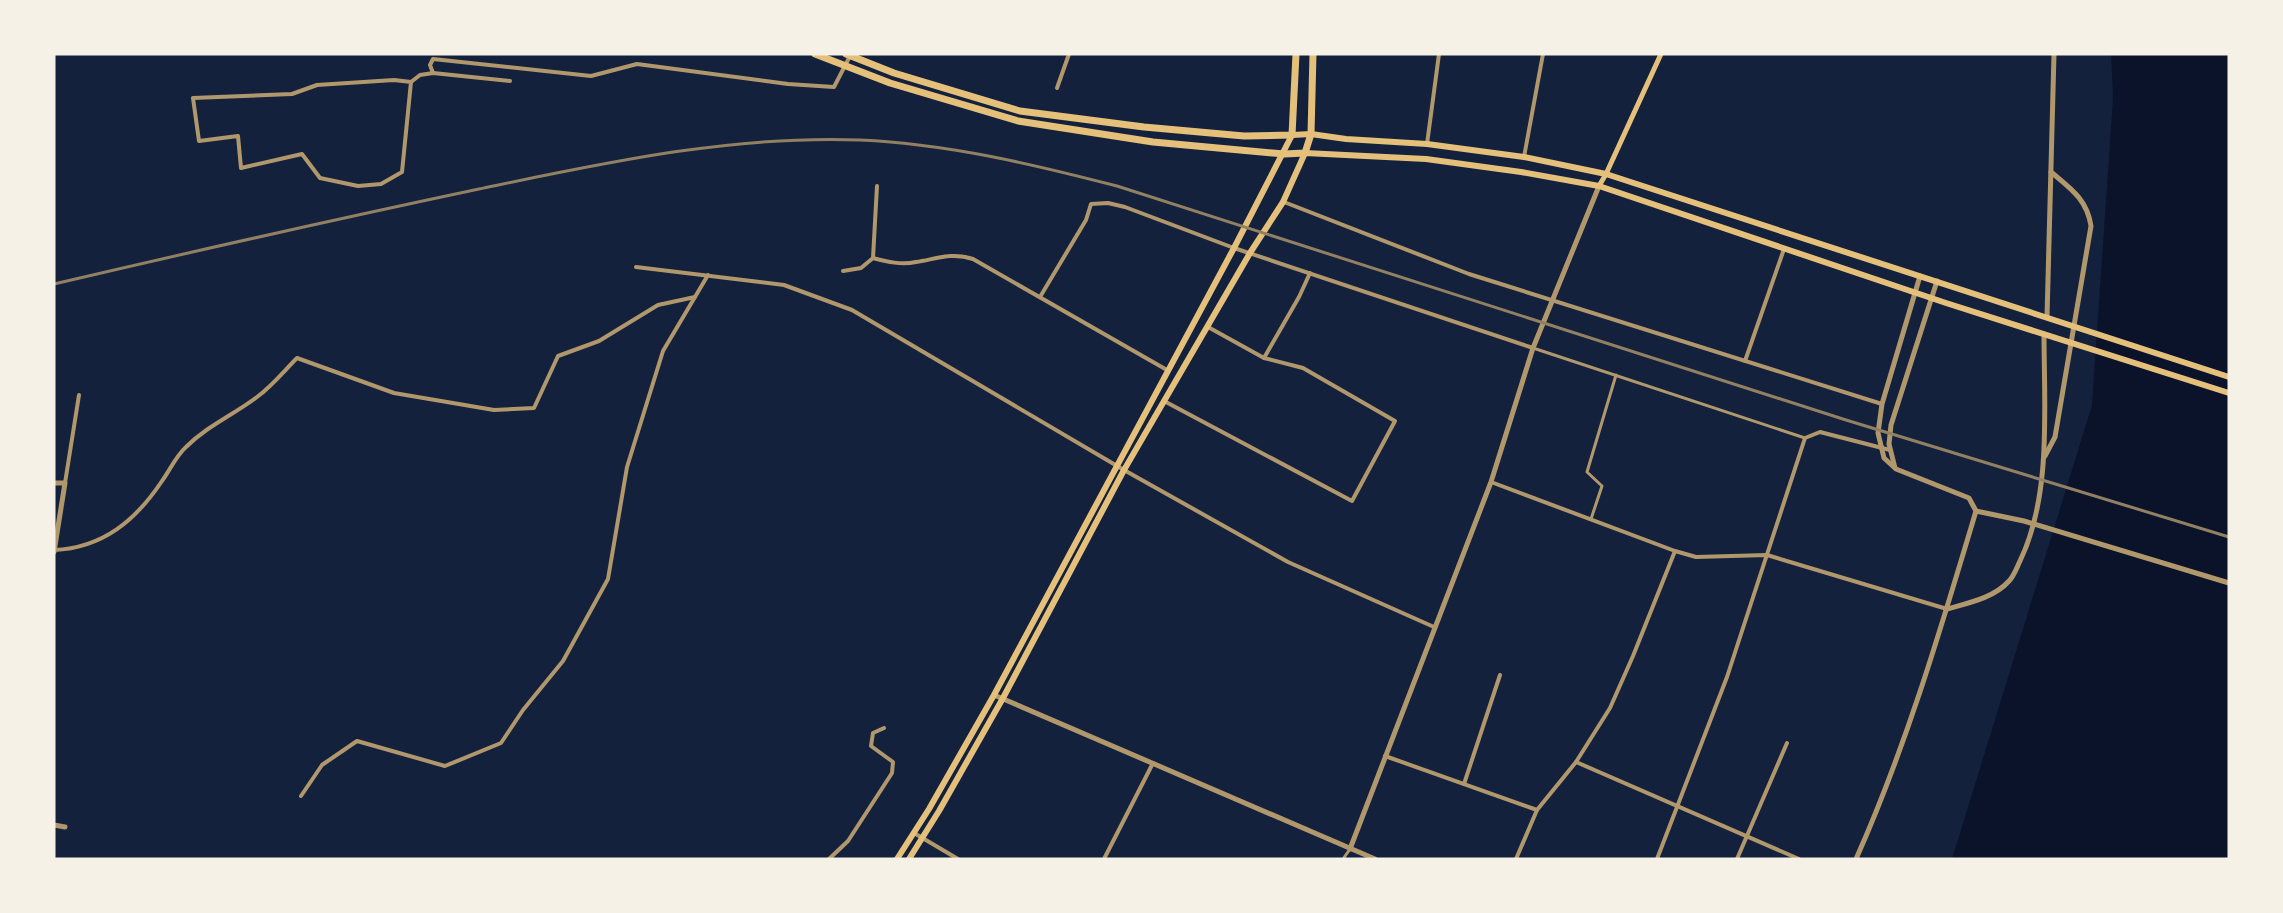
<svg xmlns="http://www.w3.org/2000/svg" width="2283" height="913" font-family="'Titillium Web',sans-serif">
	<style>
		.water { fill: #0b132b }
		.lines { fill: none; stroke-linecap: round; stroke-linejoin: round }
		.pedestrian { stroke: #b1986c; stroke-width: 3 }
		.minor { stroke: #b1986c; stroke-width: 4 }
		.tertiary { stroke: #b1986c; stroke-width: 5 }
		.secondary { stroke: #e5c07b; stroke-width: 5 }
		.primary { stroke: #e5c07b; stroke-width: 6 }
		.trunk { stroke: #e5c07b; stroke-width: 7 }
		.rail { stroke: #918062; stroke-width: 3 }
	</style>
	<rect width="100%" height="100%" fill="#14213d"/>
	<polygon class="water" points="2111,54 2229,54 2229,859 1952,859 2092,405 2113,98"/>
	<g class="lines">
		<g class="pedestrian">
			<polyline points="1533,348 1805,438"/>
			<polyline points="1591,519 1602,486 1587,472 1616,375"/>
			<polyline points="1343,859 1350,849"/>
		</g>
		<g class="minor">
			<polyline points="433,73 430,65 433,59 591,76 637,64 788,84 834,87 850,56"/>
			<polyline points="411,82 402,172 381,184 358,186 320,178 302,154 241,168 238,136 199,141 193,98 292,94 317,85 394,80 411,82 420,75 433,73 510,81"/>
			<polyline points="1057,88 1069,54"/>
			<polyline points="1427,144 1439,54"/>
			<polyline points="1524,157 1543,54"/>
			<polyline points="1284,202 1469,274 1882,404"/>
			<path d="M873,258C888,262 901,265 916,262C936,259 952,252 973,259L1167,370"/>
			<polyline points="636,267 784,285 852,310 1124,470 1288,562 1434,627"/>
			<polyline points="843,271 861,268 873,258 877,186"/>
			<polyline points="1040,297 1086,220 1091,204 1108,203 1125,207 1234,248 1533,348"/>
			<polyline points="1264,358 1299,297 1310,273"/>
			<polyline points="1745,361 1784,249"/>
			<polyline points="1164,401 1352,501 1395,421 1303,368 1264,358 1208,327"/>
			<polyline points="1491,482 1675,551 1696,557 1767,555 1947,609"/>
			<polyline points="65,483 79,395"/>
			<path d="M54,550C103,548 136,520 162,481C170,470 176,456 186,447C207,426 233,415 257,397C272,386 284,371 297,358L394,393L494,410L534,408L558,356L599,341L658,305L695,297"/>
			<polyline points="1385,756 1537,810"/>
			<polyline points="1576,762 1799,859"/>
			<polyline points="1464,784 1500,675"/>
			<polyline points="301,796 322,765 357,741 445,766 501,743 523,710 563,661 608,579 627,467 663,351 708,275"/>
			<polyline points="914,833 958,859"/>
			<polyline points="829,859 848,841 892,773 893,762 871,746 873,733 884,728"/>
			<polyline points="1104,859 1153,763"/>
			<polyline points="1516,859 1537,810 1576,762 1610,708 1633,656 1675,551"/>
			<polyline points="1657,859 1727,677 1805,438 1820,432 1890,450"/>
			<polyline points="1737,859 1787,743"/>
		</g>
		<g class="tertiary">
			<polyline points="1920,276 1882,404 1878,433 1884,458 1896,469 1969,498 1976,511 2024,521 2229,583"/>
			<polyline points="2047,317 2054,54"/>
			<path d="M2045,456L2055,437L2091,226C2087,199 2070,188 2051,172"/>
			<polyline points="1895,468 1889,444 1891,425 1937,281"/>
			<polyline points="54,483 65,483 54,552"/>
			<path d="M1947,609C1968,603 1994,598 2009,581C2014,576 2017,567 2020,561C2052,495 2044,406 2044,334"/>
			<polyline points="994,695 1375,859"/>
			<polyline points="54,825 65,827"/>
			<polyline points="1350,849 1491,482 1533,348 1599,186"/>
			<path d="M1856,859C1906,747 1941,628 1976,511"/>
		</g>
		<polyline class="secondary" points="1599,186 1606,174 1661,54"/>
		<g class="primary">
			<polyline points="897,859 929,809 994,695 1234,248 1292,135 1311,134 1346,139 1427,144 1524,157 1606,174 2229,377"/>
			<polyline points="909,859 939,811 1003,698 1124,470 1250,253 1283,202 1305,153 1426,159 1521,172 1599,186 1946,303 2229,393"/>
		</g>
		<g class="trunk">
			<polyline points="815,54 890,83 1018,121 1153,142 1284,154 1305,153 1311,134 1313,54"/>
			<polyline points="846,54 894,73 1020,111 1144,127 1244,136 1292,135 1296,54"/>
		</g>
		<path class="rail" d="M54,284C195,251 337,219 479,189C604,163 731,135 860,140C948,144 1032,164 1117,186L1846,420L2229,537"/>
	</g>
	<rect width="2283" height="913" fill="none" stroke="#f6f1e7" stroke-width="111"/>
</svg>
